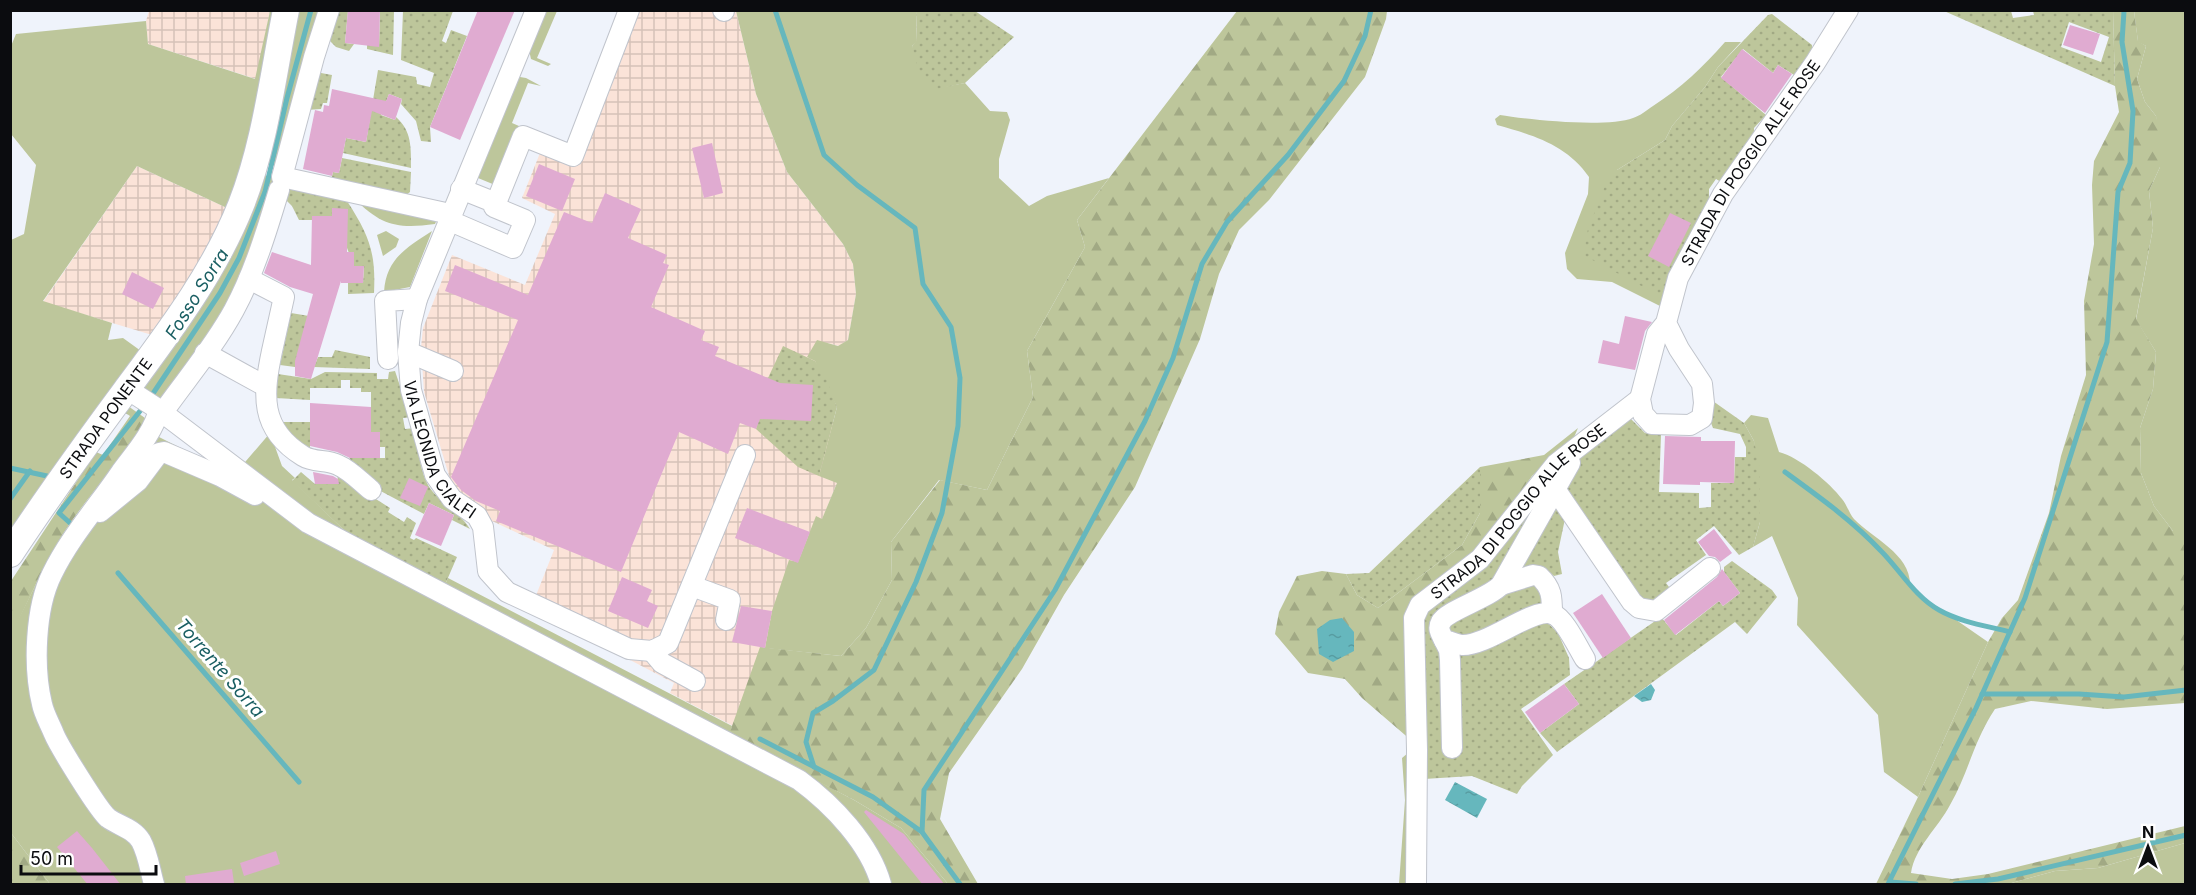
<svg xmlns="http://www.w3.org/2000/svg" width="2196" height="895" font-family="Inter,sans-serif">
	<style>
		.industrial { fill: url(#industrial-grid) }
		.green { fill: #bdc69b }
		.forest { fill: url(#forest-firs) }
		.garden { fill: url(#garden-dots); fill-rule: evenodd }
		.water { fill: url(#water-ripples) }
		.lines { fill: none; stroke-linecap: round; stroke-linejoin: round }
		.stream { stroke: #66b7bd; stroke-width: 5 }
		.building { fill: #e0abd1 }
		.minor-casing { stroke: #c0c4cc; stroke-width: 22 }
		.major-casing { stroke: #c0c4cc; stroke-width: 28 }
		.minor { stroke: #fff; stroke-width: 20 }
		.major { stroke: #fff; stroke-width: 26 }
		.labels { text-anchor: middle; stroke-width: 6; stroke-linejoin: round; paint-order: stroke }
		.street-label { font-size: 16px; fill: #0b0c0f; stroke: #fff }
		.water-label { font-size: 18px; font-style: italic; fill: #195e62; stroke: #fff }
	</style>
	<defs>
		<pattern id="industrial-grid" width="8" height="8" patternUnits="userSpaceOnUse" patternTransform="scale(1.5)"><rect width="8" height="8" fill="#fbe3d8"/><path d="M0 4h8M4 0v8" fill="none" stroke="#d6c2b8"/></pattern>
		<pattern id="forest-firs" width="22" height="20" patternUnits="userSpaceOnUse" patternTransform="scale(1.5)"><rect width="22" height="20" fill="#bdc69b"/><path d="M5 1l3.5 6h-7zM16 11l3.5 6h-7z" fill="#a1a984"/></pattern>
		<pattern id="garden-dots" width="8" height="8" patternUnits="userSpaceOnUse" patternTransform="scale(1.5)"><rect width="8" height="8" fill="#bdc69b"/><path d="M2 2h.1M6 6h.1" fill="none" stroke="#a1a984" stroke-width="1.8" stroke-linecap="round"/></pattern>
		<pattern id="water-ripples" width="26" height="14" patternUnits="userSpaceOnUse" patternTransform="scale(1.5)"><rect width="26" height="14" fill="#66b7bd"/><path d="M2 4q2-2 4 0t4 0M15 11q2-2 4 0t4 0" fill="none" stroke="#579ca1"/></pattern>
	</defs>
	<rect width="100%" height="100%" fill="#eff3fb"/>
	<g class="industrial">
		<polygon points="149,11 270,11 256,79 148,44 146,21"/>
		<polygon points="635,11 736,11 756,94 787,172 843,244 853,264 856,294 848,340 839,346 827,343 837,483 737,728 670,693 674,683 531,608 554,550 492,521 457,495 450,479 424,392 421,347 423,328 452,255 525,285 555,214 522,198 540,153 576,165"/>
		<polygon points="137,166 227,208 201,260 152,335 43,302"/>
	</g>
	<g class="green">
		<polygon points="270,11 277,11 246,151 227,208 137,166 43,301 112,323 108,340 123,338 141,351 11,536 11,240 24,234 36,165 11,134 11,46 16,34 146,21 148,44 255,79"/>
		<polygon points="298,11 321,11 279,167 266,164"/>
		<polygon points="546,11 557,11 537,58 551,64 548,66 531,59 529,50"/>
		<polygon points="736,11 916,11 917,42 912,46 937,88 965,83 990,111 1007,112 1010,120 999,159 999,178 1029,206 1047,196 1109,178 1077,220 1085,247 1027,351 1033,397 987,490 939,480 891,542 892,580 866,628 841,656 765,648 772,611 789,560 798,562 816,516 822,519 837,483 819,476 837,407 815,361 807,357 817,340 838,346 848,340 856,294 853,264 843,244 787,172 756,94"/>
		<polygon points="2134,11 2185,11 2185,531 2173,531 2154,506 2141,473 2140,428 2153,389 2156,352 2136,320 2153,228 2149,191 2160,167 2156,116 2145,102 2137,79 2146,46 2138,42"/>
		<path d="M1725,42H1741L1718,67L1705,87L1672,126L1665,140L1617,170L1666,299L1664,308L1612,282L1577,279L1567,269L1565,253L1588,194L1589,177C1567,145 1533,135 1497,125L1495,119L1500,115C1529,120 1607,128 1633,118C1640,116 1647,110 1653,106C1681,88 1703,67 1725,42Z"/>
		<polygon points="520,77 526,78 541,86 528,83 512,123 519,126 495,185 478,178 516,80"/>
		<polygon points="263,175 276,178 236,289 214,325 164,397 158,399 141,387"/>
		<path d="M354,198L438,217L435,224C398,229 381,226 354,198Z"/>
		<polygon points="386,231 399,239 396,247 383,256 377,235"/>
		<path d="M432,231L410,287L384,292C386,259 406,248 432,231Z"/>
		<path d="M1751,415L1768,418L1779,452C1799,457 1830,483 1842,499C1847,505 1849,513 1854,519C1873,539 1913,555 1910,588L1988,642L1918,797L1884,772L1878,715L1797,625L1798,598L1772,536L1753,547L1760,522L1754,441L1744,423Z"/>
		<polygon points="270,433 282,466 295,478 292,480 345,531 444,587 448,578 732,726 730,735 854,800 901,828 948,884 50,884 11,833 10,636 42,572 148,453 159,437 234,475"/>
		<polygon points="1408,753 1411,884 1399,884 1405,800 1402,758"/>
		<polygon points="2185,843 2185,884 2008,884 2055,871 2098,868"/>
	</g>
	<g class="forest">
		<polygon points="1237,11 1387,11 1386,19 1365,77 1269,200 1239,230 1219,274 1200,339 1135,487 1064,595 1022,669 949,773 940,819 978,884 948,884 901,828 854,800 729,736 732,726 760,647 841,656 866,628 892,580 891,542 940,480 987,490 1033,397 1027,351 1085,247 1077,220"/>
		<path d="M2113,11H2134L2138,41L2146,46L2137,79L2145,102L2156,116L2162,139L2160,167L2149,191L2153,228L2136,319L2156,352L2153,389L2140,428L2141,473L2154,506L2173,531H2185V703L2107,709L2031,701L1995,709C1974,740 1968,774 1950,805C1938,828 1915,847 1911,873L1952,879L1988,874L2185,826V843L2098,868L2055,871L2008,884H1876L1918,797L1988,642L2002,618L2018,600L2049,513L2061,456L2086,375L2084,301L2094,244L2092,185L2094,161L2119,112L2115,86Z"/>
		<path d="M128,406L145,418V422C123,457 95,488 71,522C47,556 30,598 11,636V581L96,452L103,455L130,416L124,412Z"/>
		<polygon points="1578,428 1572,442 1532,476 1478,554 1412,741 1362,698 1345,679 1308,673 1275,634 1279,612 1297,576 1322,571 1346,574 1357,595 1378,608 1462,545 1480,513 1480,467 1544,455"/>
		<polygon points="10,833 11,833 50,884 11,884"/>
	</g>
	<g class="garden">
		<polygon points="335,11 348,11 345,43 354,44 349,51 336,47 330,41"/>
		<polygon points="380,11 394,11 393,55 367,49 367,45 379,46"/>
		<path d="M403,11H453L442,41L446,43L451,30L467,36L430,127L431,142L421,141L416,121L401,104L402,99L389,94L381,115L395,120L396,117C412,131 411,148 411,168L343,153L346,138L366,142L378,70L416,77L417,84L430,87L434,73L401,60Z"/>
		<polygon points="916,11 975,11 1014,37 965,83 937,89 918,69 912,46 917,41"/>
		<path d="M1944,11H2011L2013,18L2034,15L2033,11H2113L2115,86ZM2069,22L2109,37L2101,62L2061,47Z"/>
		<polygon points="1772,14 1812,45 1812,51 1794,75 1778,65 1773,73 1743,49 1721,77 1766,115 1754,128 1754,132 1721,182 1716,179 1709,189 1709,200 1666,299 1583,255 1588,229 1604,188 1617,170 1665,140 1672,126 1705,87 1718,67 1768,15"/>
		<polygon points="321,73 332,75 327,103 323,103 321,109 306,110 316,74"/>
		<polygon points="342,158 411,172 410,192 405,196 331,180 333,172 339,173"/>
		<path d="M285,187L347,201C369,235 376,252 374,293L348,294V283H363L364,267L354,266L332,209V216H312V220H299L292,206L283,197Z"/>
		<polygon points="291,313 309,316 295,367 280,365"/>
		<polygon points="783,346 815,361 825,375 837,407 819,476 798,467 756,429 768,378"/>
		<polygon points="335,350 370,357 370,369 314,367 318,357 332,357"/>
		<path d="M395,371L403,395L412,417L403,418L405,429L415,428C419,448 419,476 433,492C445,506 460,513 470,529L452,520L454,515L429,503L424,514L373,487L351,470L349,453L359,458H385V447H380V433L371,432V392H361V388H350V380H341V388H310V400L276,398L278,374L311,379L325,372L377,373V379H388L389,372Z"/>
		<polygon points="1710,399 1744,423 1754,441 1760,469 1760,522 1753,547 1739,555 1714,526 1696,540 1706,555 1666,583 1672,591 1656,604 1641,604 1566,514 1558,552 1562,574 1554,576 1544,568 1535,569 1546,621 1558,633 1569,658 1570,675 1521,709 1553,755 1522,786 1517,794 1472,776 1424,779 1422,620 1430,607 1489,563 1560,468 1627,415 1645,433 1661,435 1659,492 1699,493 1699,508 1711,507 1711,483 1734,483 1735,457 1746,457 1746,447 1740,434 1713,428 1709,418"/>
		<polygon points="276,422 310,422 310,456"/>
		<polygon points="1480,467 1480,513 1462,545 1378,608 1357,595 1346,574 1369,573"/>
		<polygon points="337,468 368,494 390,508 388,512 404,522 407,517 416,523 410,538 414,540 416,538 457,557 444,587 345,531 292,481 301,472 315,484 338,484"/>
		<polygon points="1732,561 1772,590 1777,597 1747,634 1735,622 1557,752 1540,733 1579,704 1564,684 1661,617 1676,635 1719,601 1723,606 1740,593 1724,572 1724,567"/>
	</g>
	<g class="water">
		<polygon points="1342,618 1354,632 1354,651 1333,662 1319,654 1317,629 1330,620"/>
		<polygon points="1651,684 1655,690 1651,700 1642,702 1634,696"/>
		<polygon points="1455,782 1487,799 1477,818 1445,800"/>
	</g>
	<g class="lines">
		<g class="stream">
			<polyline points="775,10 824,155 857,185 915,228 923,284 951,327 960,378 958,426 942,513 916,582 874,670 833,701 813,713 806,742 814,767"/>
			<polyline points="150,398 220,293 239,258 265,192 287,98 311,10"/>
			<polyline points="10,468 47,476"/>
			<path d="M1785,472C1818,496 1853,521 1881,551C1900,570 1915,597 1939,610C1960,622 1987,626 2010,632"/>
			<polyline points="10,499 30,471"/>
			<polyline points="70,523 59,513 144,406"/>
			<polyline points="118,573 299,782"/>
			<polyline points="1982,694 2079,694 2124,697 2186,690"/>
			<polyline points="760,739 873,797 922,832"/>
			<polyline points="1890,882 1916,884"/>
			<polyline points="960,884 922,832 924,790 1055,590 1145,421 1173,358 1202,264 1227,222 1288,155 1344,81 1365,36 1371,10"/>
			<polyline points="1888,884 1976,708 2025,598 2107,342 2118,192 2130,163 2133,111 2122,42 2124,11"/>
			<polyline points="1955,884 1998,879 2186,835"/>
		</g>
	</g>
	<g class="building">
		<polygon points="348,10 380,10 379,47 345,43"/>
		<polygon points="478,10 515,10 460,140 430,127"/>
		<polygon points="2070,25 2100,34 2093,55 2063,45"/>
		<polygon points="1742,49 1773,73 1778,65 1792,74 1765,113 1721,78"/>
		<polygon points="332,89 386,101 389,94 402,99 395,120 372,111 366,142 346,138 339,173 333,172 332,176 303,169 315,110 323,112 324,105 329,106"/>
		<polygon points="712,143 723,193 704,198 692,148"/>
		<polygon points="539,164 575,179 562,211 526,196"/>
		<polygon points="605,193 641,209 628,238 667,255 663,263 669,265 651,307 705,331 701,340 719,347 715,356 780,383 813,385 811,421 760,419 756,429 740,423 728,454 679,432 621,572 496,521 500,511 476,501 461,490 451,477 518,320 445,291 455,265 528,295 564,212 592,223"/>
		<polygon points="332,208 348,209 347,252 354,252 354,266 364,266 363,283 341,283 341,281 311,379 295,376 295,361 313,294 290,287 264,273 272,252 311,265 312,216 332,216"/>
		<polygon points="1670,213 1691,223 1669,267 1648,256"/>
		<polygon points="132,272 164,288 153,309 122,294"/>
		<polygon points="1625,316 1652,322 1645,331 1635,370 1598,363 1603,340 1619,344"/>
		<polygon points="310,403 371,407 371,432 380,432 380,458 350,458 337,452 310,446"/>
		<polygon points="1665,436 1701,437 1701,441 1735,441 1734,483 1700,482 1700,485 1663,484"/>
		<polygon points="313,472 333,476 338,479 339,484 315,484"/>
		<polygon points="409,478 428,487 420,506 400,498"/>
		<polygon points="429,503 454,515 441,546 415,535"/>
		<polygon points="747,508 810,532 798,563 735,538"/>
		<polygon points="1714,529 1732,553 1720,562 1715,557 1709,556 1698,542"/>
		<polygon points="1722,569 1740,593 1723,606 1719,601 1675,635 1664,620 1717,577"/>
		<polygon points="622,577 652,590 647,601 658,606 648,628 608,611"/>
		<polygon points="1602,594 1631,638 1603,658 1573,613"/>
		<polygon points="741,606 772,611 765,648 732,642"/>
		<polygon points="1564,684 1579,704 1540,733 1525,712"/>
		<polygon points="866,810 904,834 945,885 923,885 864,812"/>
		<polygon points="77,831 92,848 121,885 88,885 57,847"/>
		<polygon points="276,851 280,864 244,876 240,863"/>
		<polygon points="232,869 234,883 186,885 185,876"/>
	</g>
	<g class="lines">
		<defs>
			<g id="minor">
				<polyline points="329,10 314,57 282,177 450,214"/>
				<path id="s1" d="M536,10L417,299L411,323L408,352L411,390L435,475L452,499L477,516L483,527L488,571L507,592L629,649L652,651L668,643L745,455"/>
				<polyline points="723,10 724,11"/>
				<polyline points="496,203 523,136 573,156 629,10"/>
				<polyline points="448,220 513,248 525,220 494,207 496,203 461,189"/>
				<path d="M249,279L284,297C280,315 276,333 272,351C263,394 259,429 303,456C314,463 327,459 338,465C350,470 361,482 371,490"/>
				<path id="s2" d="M1666,323L1679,349L1702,384L1704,403L1702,418L1690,425L1652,424L1643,414L1640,399L1657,334L1666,323L1678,278L1723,194L1815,63L1848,10"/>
				<polyline points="408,352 453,371"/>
				<polyline points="205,353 265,386"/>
				<polyline points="388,359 385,301 417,299"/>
				<path d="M127,389L158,409L161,411L166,408C189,376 215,345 234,310C254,273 267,230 279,190"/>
				<path d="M1570,463L1501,585C1489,598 1446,611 1441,622C1437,629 1441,634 1444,640C1449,641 1456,644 1462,645C1488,646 1534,606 1553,614C1565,619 1578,648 1585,659"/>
				<polyline points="1555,489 1632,602 1639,608 1656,611 1710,568"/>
				<polyline points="100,512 138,481 159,453 164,452 220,476 255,495"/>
				<path d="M1501,585L1533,575L1539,576C1552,588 1552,597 1552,614"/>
				<polyline points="692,586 730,600 726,620"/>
				<polyline points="1444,640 1449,650 1450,660 1452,748"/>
				<polyline points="652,651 662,663 695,681"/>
				<path d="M154,884C150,870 148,854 141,841C133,828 119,826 108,818C99,811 59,746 54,734C50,724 44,714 42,704C33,667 35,608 52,574C70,537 98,506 121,472C135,453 153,433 159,410L308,523L799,780C833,805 870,844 881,884"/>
				<path id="s3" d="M1416,884L1417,750L1414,618L1420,605L1480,559L1556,464L1640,399"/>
			</g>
			<g id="major">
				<path id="s4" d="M10,554C47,498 86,444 126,390C169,332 214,273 241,205C265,144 273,75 286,10"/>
			</g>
		</defs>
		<use href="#minor" class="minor-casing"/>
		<use href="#major" class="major-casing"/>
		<use href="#minor" class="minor"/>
		<use href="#major" class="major"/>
	</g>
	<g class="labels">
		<g class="street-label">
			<text dy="6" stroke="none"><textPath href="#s2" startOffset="450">STRADA DI POGGIO ALLE ROSE</textPath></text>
			<text dy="6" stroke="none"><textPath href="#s4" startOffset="166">STRADA PONENTE</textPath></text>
			<text dy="6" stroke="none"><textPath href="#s1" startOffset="472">VIA LEONIDA CIALFI</textPath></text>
			<text dy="6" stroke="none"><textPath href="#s3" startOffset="417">STRADA DI POGGIO ALLE ROSE</textPath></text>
		</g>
		<g class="water-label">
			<text transform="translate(197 294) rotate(-58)" y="6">Fosso Sorra</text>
			<text transform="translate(220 668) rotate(49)" y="6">Torrente Sorra</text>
		</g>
	</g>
	<rect width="2196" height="895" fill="none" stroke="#0b0c0f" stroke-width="24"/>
	<g transform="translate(2148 847)" stroke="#ffffff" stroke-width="4.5" paint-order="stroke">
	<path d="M0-4.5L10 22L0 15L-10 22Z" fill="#0b0c0f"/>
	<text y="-9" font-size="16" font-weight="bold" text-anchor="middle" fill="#0b0c0f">N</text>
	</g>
	<path d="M21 865v9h135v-9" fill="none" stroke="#0b0c0f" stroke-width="3"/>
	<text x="30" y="865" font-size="18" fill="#0b0c0f" stroke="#ffffff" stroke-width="4.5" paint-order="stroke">50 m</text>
</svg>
